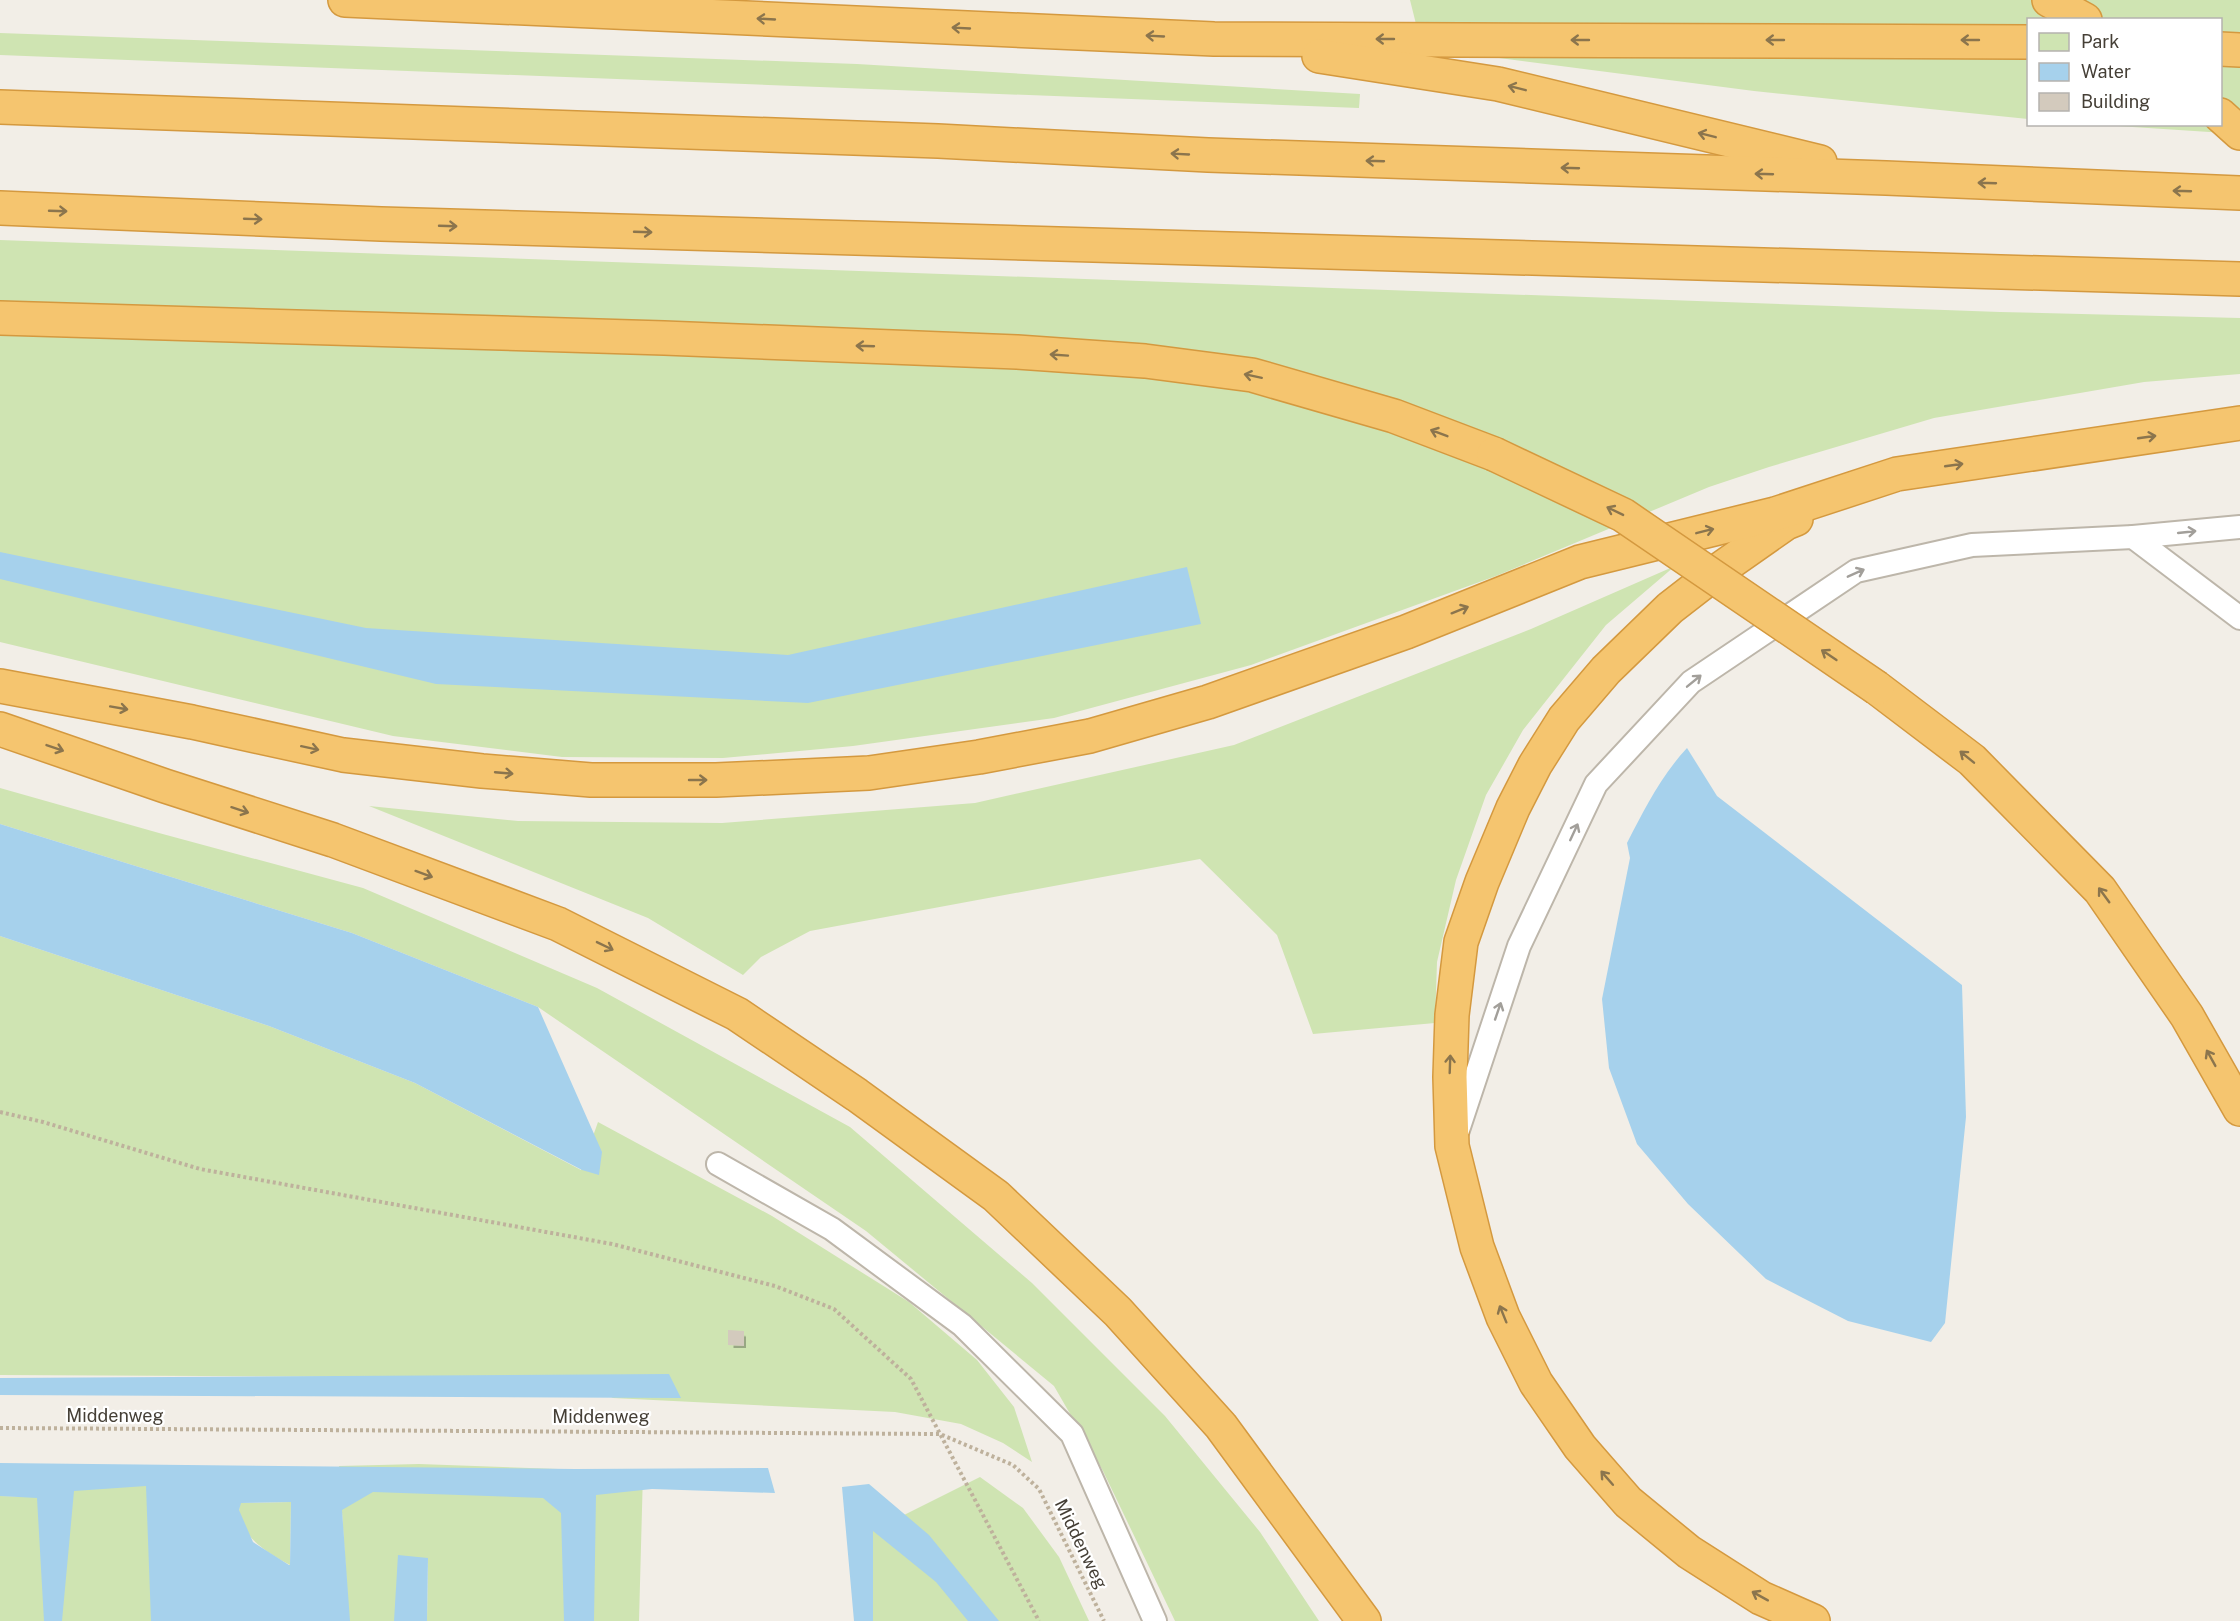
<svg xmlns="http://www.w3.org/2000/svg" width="2240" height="1621" font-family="'Public Sans',sans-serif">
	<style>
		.green { fill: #cfe4b2 }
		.water { fill: #a6d1ec; fill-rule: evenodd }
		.building { fill: #d3cabd; filter: url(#shadow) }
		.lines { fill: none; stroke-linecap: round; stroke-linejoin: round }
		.lane-casing { stroke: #bdb6aa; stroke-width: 26 }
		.highway-casing { stroke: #d4993f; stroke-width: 36 }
		.path { stroke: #beb19c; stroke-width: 4; stroke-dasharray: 3 3; stroke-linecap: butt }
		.lane { stroke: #fff; stroke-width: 22 }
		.highway { stroke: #f5c56f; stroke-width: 33 }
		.highway-bridge-casing { stroke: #d4993f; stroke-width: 36; stroke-linecap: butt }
		.highway-bridge { stroke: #f5c56f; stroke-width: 33 }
		.oneway { stroke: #8b754d }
		.oneway2 { stroke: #a29f9a }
		.labels { text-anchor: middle; stroke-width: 4.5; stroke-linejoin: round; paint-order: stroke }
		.street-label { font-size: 18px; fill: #453f36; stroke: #fff }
	</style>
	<defs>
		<filter id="shadow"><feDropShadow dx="5.5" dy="5.5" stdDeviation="0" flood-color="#0004"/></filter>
	</defs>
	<rect width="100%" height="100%" fill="#f2eee7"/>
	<g class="green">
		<polygon points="1410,0 2240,0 2240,134 2102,125 2220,124 2220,20 2028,20 2028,119 1754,91 1422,48"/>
		<polygon points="0,33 857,64 1360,94 1359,108 0,55"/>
		<polygon points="0,240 2000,312 2240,318 2240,374 2144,382 1934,418 1769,467 1709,487 1496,576 1251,665 1054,718 853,746 723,758 562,757 393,736 0,642"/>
		<polygon points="1675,566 1606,625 1523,730 1486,795 1456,880 1437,962 1435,1023 1313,1034 1277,935 1200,859 810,931 761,957 743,975 648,918 369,806 518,821 722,823 975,803 1234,745 1531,629"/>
		<polygon points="0,788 159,833 363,888 597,988 850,1127 1032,1283 1165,1416 1260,1532 1319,1621 1175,1621 1103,1471 1054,1386 866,1231 538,1007 352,933 0,824"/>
		<polygon points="0,936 269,1026 415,1083 581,1170 598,1122 772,1216 909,1302 977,1360 1014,1407 1032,1462 1003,1443 961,1424 895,1412 613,1398 576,1378 0,1375"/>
		<polygon points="419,1464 643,1472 639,1621 427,1621 428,1558 416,1621 0,1621 0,1496 37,1497 129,1467 349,1620 339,1466"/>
		<polygon points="980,1477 1023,1508 1059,1557 1089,1621 873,1621 872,1531"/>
		<path d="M291,1502L290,1565C268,1553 233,1533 240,1503Z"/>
	</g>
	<g class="water">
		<polygon points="0,552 366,628 788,655 1187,567 1201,624 808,703 436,684 0,579"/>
		<path d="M1687,748L1717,796L1962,985L1966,1117L1945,1323L1931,1342L1848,1321L1766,1279L1688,1204L1637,1144L1609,1068L1602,999L1630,858L1627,843C1644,810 1661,776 1687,748Z"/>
		<polygon points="0,824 352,933 538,1007 602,1152 599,1175 582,1170 415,1083 269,1026 0,936"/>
		<polygon points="669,1374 681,1398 0,1395 0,1378"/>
		<path d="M0,1463L575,1469L768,1468L775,1493L652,1489L596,1495L594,1621H564L561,1513L543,1498L373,1492L342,1510L350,1621H151L146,1486L74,1491L62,1621H44L37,1498L0,1496ZM291,1502L290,1565H289L253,1542L239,1510L241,1503Z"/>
		<polygon points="869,1484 929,1535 999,1621 968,1621 936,1582 873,1531 873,1621 854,1621 842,1487"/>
		<polygon points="398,1555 428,1558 427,1621 394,1621"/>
	</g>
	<polygon class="building" points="728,1330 744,1331 744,1346 728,1345"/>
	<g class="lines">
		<defs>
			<g id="lane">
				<polyline points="2133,537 2240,618"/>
				<polyline points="1458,1130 1519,946 1596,784 1691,682 1856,571 1972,545 2133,537 2240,527"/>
				<polyline points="718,1164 832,1229 962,1325 1072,1434 1155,1621"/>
			</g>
			<g id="highway">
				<polyline points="345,0 1214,39 2028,42"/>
				<polyline points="2049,0 2085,20"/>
				<polyline points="2220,49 2240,50"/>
				<polyline points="1319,56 1498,84 1820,162"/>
				<polyline points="0,107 938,141 1208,155 1886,178 2240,193"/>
				<polyline points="2220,115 2240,133"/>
				<polyline points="0,208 381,224 2240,279"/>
				<polyline points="0,318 664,338 1017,352 1145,361 1252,375 1394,416 1494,454"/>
				<polyline points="1796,519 1786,523 1719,570 1670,608 1606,670 1564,719 1535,765 1513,808 1482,882 1461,942 1452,1015 1450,1077 1452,1146 1477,1247 1503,1317 1536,1383 1580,1447 1628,1502 1689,1552 1761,1598 1813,1621"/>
				<polyline points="0,686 192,722 343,755 482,771 591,780 716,780 869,773 979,757 1090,736 1208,702 1406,632 1580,562 1775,514 1897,474 2240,423"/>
				<polyline points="1877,688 1972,760 2100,890 2187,1016 2240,1109"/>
				<polyline points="0,729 165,786 333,840 558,924 737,1014 857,1095 996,1196 1118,1312 1221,1426 1364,1621"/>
			</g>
		</defs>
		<use href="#lane" class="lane-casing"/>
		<use href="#highway" class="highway-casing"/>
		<g class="path">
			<polyline points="0,1112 43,1122 200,1169 612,1244 775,1286 834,1309 911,1379 1039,1621"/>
			<polyline points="0,1428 940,1434 1013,1465 1039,1489 1104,1621"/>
		</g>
		<use href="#lane" class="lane"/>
		<use href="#highway" class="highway"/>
		<defs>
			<polyline id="highway-bridge" points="1494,454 1623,515 1877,688"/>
		</defs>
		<use href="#highway-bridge" class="highway-bridge-casing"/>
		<use href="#highway-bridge" class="highway-bridge"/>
	</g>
	<defs><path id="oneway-shaft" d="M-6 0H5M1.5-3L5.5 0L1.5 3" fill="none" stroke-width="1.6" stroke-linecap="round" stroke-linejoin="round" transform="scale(1.5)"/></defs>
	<g class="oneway">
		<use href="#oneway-shaft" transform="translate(766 19) rotate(-177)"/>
		<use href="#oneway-shaft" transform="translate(961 28) rotate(-177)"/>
		<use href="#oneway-shaft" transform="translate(1155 36) rotate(-177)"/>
		<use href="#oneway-shaft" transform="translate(1385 39) rotate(-180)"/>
		<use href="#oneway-shaft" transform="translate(1580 40) rotate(-180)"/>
		<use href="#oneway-shaft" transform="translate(1775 40) rotate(-180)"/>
		<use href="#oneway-shaft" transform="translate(1970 40) rotate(-180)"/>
		<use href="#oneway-shaft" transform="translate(1517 88) rotate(-166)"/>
		<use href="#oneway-shaft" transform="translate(1707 135) rotate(-166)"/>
		<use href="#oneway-shaft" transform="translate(1180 154) rotate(-177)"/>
		<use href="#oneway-shaft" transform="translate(1375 161) rotate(-178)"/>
		<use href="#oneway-shaft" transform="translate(1570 168) rotate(-178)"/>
		<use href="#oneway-shaft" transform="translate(1764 174) rotate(-178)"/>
		<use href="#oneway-shaft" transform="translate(1987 183) rotate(-178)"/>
		<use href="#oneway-shaft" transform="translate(2182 191) rotate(-178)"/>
		<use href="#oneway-shaft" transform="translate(58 211) rotate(2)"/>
		<use href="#oneway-shaft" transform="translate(253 219) rotate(2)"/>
		<use href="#oneway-shaft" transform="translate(448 226) rotate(2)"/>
		<use href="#oneway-shaft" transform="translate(643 232) rotate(2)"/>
		<use href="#oneway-shaft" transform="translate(865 346) rotate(-178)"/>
		<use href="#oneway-shaft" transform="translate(1059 355) rotate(-176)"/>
		<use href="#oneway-shaft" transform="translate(1253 376) rotate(-168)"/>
		<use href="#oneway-shaft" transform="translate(1439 433) rotate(-159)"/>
		<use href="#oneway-shaft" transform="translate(2147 437) rotate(-8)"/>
		<use href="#oneway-shaft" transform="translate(1954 465) rotate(-8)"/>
		<use href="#oneway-shaft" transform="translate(1615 511) rotate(-154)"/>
		<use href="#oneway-shaft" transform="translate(1705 531) rotate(-14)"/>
		<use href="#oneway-shaft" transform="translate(1460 610) rotate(-22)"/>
		<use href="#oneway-shaft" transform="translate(1829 655) rotate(-146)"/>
		<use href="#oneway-shaft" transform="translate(119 708) rotate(10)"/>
		<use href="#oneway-shaft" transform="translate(55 748) rotate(19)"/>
		<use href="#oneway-shaft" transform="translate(310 748) rotate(12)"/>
		<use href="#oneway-shaft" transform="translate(1967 757) rotate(-141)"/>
		<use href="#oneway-shaft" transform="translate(504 773) rotate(5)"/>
		<use href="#oneway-shaft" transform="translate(698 780)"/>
		<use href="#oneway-shaft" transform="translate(240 810) rotate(18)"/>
		<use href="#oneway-shaft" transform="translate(424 874) rotate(20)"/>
		<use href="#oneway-shaft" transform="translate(2104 895) rotate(-126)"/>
		<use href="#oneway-shaft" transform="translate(605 946) rotate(26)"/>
		<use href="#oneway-shaft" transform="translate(2211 1058) rotate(-119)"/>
		<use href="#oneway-shaft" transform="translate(1450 1064) rotate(-88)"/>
		<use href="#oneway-shaft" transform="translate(1503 1314) rotate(-112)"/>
		<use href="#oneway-shaft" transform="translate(1607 1478) rotate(-131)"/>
		<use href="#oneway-shaft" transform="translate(1760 1596) rotate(-151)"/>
	</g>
	<g class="oneway2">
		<use href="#oneway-shaft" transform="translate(2187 532) rotate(-6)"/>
		<use href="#oneway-shaft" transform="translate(1856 573) rotate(-24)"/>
		<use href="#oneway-shaft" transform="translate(1694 681) rotate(-39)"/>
		<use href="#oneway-shaft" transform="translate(1574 832) rotate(-65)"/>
		<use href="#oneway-shaft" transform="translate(1498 1011) rotate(-71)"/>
	</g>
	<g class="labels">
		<g class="street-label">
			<text x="115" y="1422">Middenweg</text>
			<text x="601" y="1423">Middenweg</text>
			<text transform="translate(1081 1544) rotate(64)" y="6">Middenweg</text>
		</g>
	</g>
	<rect x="2027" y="18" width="195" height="108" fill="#ffffff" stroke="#b5b2af" stroke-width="1.5"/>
	<rect x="2039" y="33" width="30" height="18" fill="#cfe4b2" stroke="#b5b2af" stroke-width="1.5"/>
	<text x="2081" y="48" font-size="18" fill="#453f36">Park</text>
	<rect x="2039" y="63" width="30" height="18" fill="#a6d1ec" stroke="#b5b2af" stroke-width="1.5"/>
	<text x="2081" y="78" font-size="18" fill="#453f36">Water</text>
	<rect x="2039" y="93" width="30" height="18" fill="#d3cabd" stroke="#b5b2af" stroke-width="1.5"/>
	<text x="2081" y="108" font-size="18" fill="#453f36">Building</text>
</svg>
